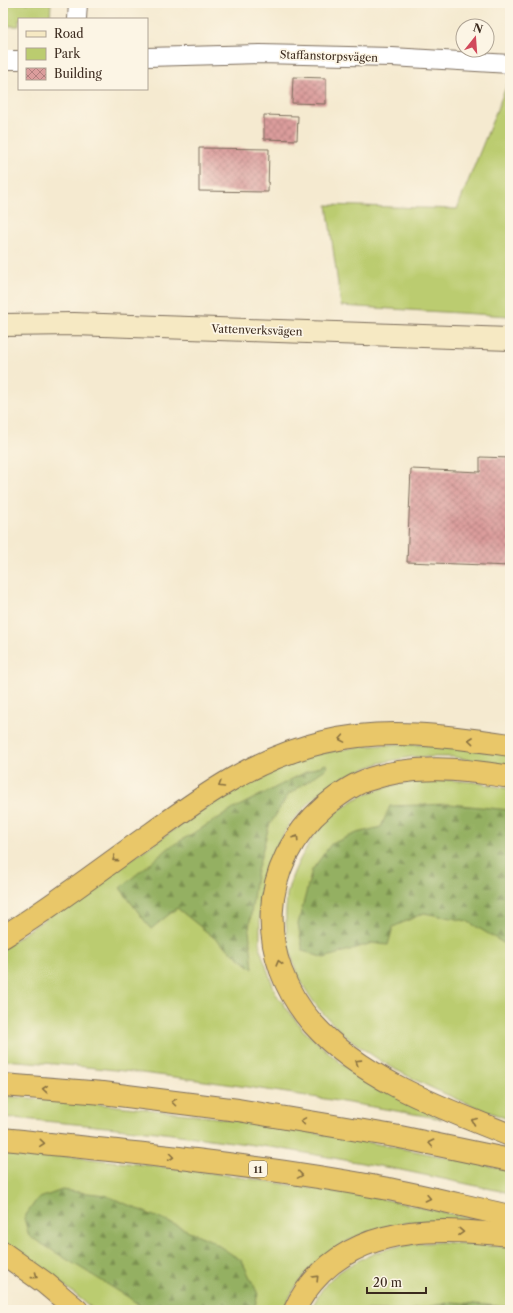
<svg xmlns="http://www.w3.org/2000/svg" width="513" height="1313" font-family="'Libre Caslon Text',serif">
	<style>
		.green { fill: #bbcc6f; stroke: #7b7b46 }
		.forest { fill: url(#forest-firs); stroke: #686d40 }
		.building { fill: url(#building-cross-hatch) }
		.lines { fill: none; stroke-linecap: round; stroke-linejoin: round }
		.street-casing { stroke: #7c6d5c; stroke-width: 20 }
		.secondary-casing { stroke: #7c6d5c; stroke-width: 24 }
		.highway-casing { stroke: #7c6d5c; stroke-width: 24 }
		.street { stroke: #fff; stroke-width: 18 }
		.secondary { stroke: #f6e9c3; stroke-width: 22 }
		.highway { stroke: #e9c769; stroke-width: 22 }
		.oneway { stroke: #897140 }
		.labels { text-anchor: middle; stroke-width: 3.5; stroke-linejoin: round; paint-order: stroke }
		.shield { fill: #fcf5e5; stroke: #75675a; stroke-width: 1 }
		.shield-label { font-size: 10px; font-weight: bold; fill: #3b2a1e }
		.street-label { font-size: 11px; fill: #3b2a1e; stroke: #fcf5e5 }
	</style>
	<defs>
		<pattern id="forest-firs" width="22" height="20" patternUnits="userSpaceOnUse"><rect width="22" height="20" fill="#94b062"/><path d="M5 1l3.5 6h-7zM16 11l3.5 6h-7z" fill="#7a8f50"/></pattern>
		<pattern id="building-cross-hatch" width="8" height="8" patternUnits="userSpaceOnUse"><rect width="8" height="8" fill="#db9d9c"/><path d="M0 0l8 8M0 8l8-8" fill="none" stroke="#b3807f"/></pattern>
	</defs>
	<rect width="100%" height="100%" fill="#fcf5e5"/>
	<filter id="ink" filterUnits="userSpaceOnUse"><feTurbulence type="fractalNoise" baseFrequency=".025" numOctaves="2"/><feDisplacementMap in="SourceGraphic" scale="8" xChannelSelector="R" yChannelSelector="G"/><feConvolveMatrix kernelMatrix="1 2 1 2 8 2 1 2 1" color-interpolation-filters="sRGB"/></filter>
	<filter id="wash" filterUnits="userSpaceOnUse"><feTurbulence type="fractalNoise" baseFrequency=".012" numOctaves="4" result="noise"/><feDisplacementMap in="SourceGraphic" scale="16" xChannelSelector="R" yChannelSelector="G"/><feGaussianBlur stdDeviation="0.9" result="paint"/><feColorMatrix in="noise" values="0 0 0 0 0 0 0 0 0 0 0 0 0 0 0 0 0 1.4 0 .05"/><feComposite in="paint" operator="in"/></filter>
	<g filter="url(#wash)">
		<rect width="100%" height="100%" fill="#f5ead0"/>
		<g class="green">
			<polygon points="3,3 51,3 50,19 19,19 19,26 3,26"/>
			<polygon points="510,77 510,316 341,306 327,205 457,209"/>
			<path d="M398,744L450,746L510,755V767L453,757H411L380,763L345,776L315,797L289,824L272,857L260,902V949L276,994L303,1030L341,1063L442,1119C296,1093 150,1070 3,1060V948L218,799L257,777L286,763L317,754L356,747Z"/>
			<path d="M438,779L474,782L510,789V1120C445,1095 367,1065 321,1011C296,982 284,946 286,908C287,902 286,896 288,890C291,877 299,860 306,849C310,842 314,834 319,828C328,817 342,808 354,800C376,786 413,781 438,779Z"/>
			<path d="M3,1096C98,1103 193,1113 286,1128C361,1140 436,1155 510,1170V1193L396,1169L277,1148L157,1132L3,1117Z"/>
			<path d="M3,1149L200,1171L278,1183L383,1199L487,1222C464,1222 439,1220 416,1222C361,1226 304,1256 284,1310H94L65,1286L3,1241Z"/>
			<path d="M441,1242L510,1247V1310H311C315,1301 320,1291 327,1283C343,1265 377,1250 401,1246C414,1243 428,1243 441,1242Z"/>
		</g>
		<g class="forest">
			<polygon points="326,764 328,767 288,795 269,826 256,875 249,930 253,969 177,908 151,929 120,888 170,847 237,807 308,771"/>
			<polygon points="450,804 510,810 510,947 467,921 424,913 393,927 388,945 372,943 324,958 303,951 298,924 312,870 331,844 357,833 381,827 390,806"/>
			<polygon points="62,1190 105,1195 210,1240 242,1261 258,1294 254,1310 146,1310 128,1297 29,1236 24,1218 37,1199"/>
			<polygon points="452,1302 510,1307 510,1310 410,1310"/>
		</g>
		<g id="blocks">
			<g class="building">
				<polygon points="293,77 326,78 326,104 292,103"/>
				<polygon points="264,115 298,116 297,140 264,139"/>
				<polygon points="199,148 269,149 268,192 199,191"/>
				<polygon points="480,457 510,458 510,566 407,562 411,469 480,472"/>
			</g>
		</g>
	</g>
	<g filter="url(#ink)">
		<use href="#blocks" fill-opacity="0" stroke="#7c6d5c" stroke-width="1"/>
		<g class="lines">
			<defs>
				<g id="street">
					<polyline points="77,19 78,3"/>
					<polyline points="147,57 260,54 392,57 510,64"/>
					<polyline points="3,60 19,60"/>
				</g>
				<polyline id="secondary" points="3,325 74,324 510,339"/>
				<g id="highway">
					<path d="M510,777C462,769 412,763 364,781C351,786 336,797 325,806C257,864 255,958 313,1024C363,1080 442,1108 510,1135"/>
					<path d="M3,937C55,905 102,868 152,833C207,793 256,758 324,742C384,727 449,736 510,745"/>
					<polyline points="3,1085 103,1093 238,1110 400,1137 510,1160"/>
					<path d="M3,1139C130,1152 258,1165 383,1188C426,1196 468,1207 510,1216"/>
					<polyline points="3,1253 45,1283 77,1310"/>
					<path d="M295,1310C301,1295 310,1284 321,1273C372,1223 445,1229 510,1235"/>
				</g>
			</defs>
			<use href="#street" class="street-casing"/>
			<use href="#secondary" class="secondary-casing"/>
			<use href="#highway" class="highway-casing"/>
			<use href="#street" class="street"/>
			<use href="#secondary" class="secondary"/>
			<use href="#highway" class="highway"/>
		</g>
		<defs><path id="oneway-chevron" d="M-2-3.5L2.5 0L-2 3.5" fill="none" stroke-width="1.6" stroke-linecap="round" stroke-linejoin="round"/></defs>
		<g class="oneway">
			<use href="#oneway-chevron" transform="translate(342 739) rotate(170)"/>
			<use href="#oneway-chevron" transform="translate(471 740) rotate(-174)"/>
			<use href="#oneway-chevron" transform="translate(221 785) rotate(149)"/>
			<use href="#oneway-chevron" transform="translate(296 838) rotate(-57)"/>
			<use href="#oneway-chevron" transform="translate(115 859) rotate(144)"/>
			<use href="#oneway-chevron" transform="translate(279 963) rotate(-105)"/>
			<use href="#oneway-chevron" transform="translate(358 1062) rotate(-148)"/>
			<use href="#oneway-chevron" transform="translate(45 1089) rotate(-175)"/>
			<use href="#oneway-chevron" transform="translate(174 1102) rotate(-173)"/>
			<use href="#oneway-chevron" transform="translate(303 1121) rotate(-171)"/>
			<use href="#oneway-chevron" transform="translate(474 1121) rotate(-158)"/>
			<use href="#oneway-chevron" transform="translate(42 1143) rotate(5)"/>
			<use href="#oneway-chevron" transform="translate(431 1143) rotate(-168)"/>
			<use href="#oneway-chevron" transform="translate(171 1157) rotate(7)"/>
			<use href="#oneway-chevron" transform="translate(300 1175) rotate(9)"/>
			<use href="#oneway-chevron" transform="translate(428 1198) rotate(12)"/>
			<use href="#oneway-chevron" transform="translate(461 1232) rotate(3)"/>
			<use href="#oneway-chevron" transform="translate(35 1276) rotate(36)"/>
			<use href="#oneway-chevron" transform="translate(316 1278) rotate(-46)"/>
		</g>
	</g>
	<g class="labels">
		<rect class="shield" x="249" y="1161" width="18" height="16" rx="3"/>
		<g class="shield-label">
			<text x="258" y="1173">11</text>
		</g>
		<g class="street-label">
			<text transform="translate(329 56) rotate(2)" y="4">Staffanstorpsvägen</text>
			<text transform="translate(257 330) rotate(2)" y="4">Vattenverksvägen</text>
		</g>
	</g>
	<rect width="513" height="1313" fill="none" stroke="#fcf5e5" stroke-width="16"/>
	<rect x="18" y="18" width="130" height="72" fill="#fcf5e5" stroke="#afa495"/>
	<rect x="26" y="31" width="20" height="6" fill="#f6e9c3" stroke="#afa495"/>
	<text x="54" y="38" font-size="12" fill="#3b2a1e">Road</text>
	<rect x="26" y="48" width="20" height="12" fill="#bbcc6f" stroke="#afa495"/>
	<text x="54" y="58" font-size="12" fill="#3b2a1e">Park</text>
	<rect x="26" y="68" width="20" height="12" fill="url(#building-cross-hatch)" stroke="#afa495"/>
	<text x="54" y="78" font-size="12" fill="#3b2a1e">Building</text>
	<g transform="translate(475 38) rotate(17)"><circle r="19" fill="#fcf5e5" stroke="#afa495"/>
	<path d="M0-3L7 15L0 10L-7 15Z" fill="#d1495b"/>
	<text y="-6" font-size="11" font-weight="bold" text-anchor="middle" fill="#3b2a1e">N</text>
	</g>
	<path d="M367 1287v6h59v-6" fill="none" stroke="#3b2a1e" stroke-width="2"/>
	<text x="373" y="1287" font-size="12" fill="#3b2a1e" stroke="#fcf5e5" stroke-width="3" paint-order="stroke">20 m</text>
</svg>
